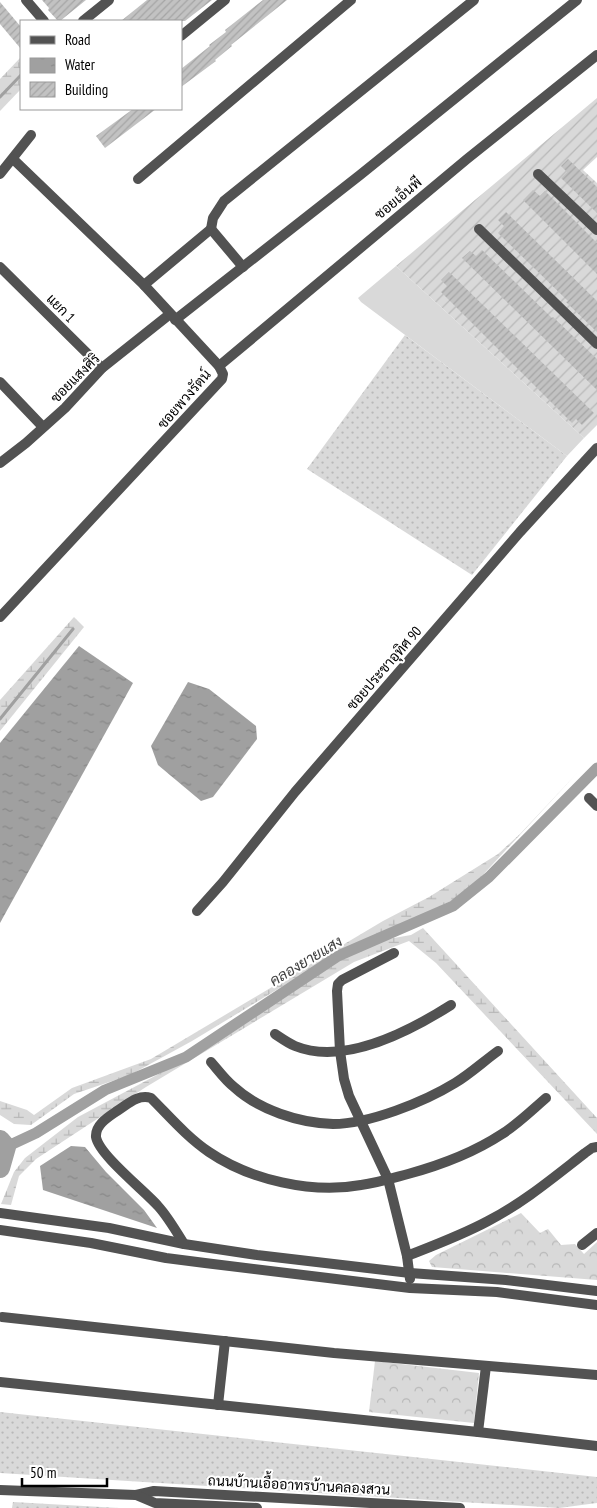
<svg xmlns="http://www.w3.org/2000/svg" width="597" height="1508" font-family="'PT Sans Narrow',Sarabun,sans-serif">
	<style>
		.grass { fill: url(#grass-dots) }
		.forest { fill: url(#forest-crowns) }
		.wetland { fill: url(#wetland-marsh) }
		.garden { fill: url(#garden-furrows) }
		.pitch { fill: #d9d9d9 }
		.water { fill: url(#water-ripples) }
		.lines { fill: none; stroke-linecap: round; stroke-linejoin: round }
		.stream { stroke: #a0a0a0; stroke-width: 3 }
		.canal { stroke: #a0a0a0; stroke-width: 11 }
		.river { stroke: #a0a0a0; stroke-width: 20 }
		.building { fill: url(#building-hatch) }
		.minor { stroke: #525252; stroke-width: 10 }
		.labels { text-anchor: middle; stroke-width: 4; stroke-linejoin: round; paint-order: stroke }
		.street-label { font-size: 14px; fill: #000; stroke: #fff }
		.water-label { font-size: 15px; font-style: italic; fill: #414141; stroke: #fff }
	</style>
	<defs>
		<pattern id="grass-dots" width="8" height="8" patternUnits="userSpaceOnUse" patternTransform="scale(1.25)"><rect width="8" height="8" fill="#d9d9d9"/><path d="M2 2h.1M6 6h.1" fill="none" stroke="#b8b8b8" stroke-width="1.8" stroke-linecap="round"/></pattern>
		<pattern id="forest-crowns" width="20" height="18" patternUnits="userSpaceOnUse" patternTransform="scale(1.25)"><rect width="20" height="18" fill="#d9d9d9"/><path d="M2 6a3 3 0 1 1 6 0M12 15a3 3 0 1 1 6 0" fill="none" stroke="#b8b8b8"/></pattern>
		<pattern id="wetland-marsh" width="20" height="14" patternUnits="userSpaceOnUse" patternTransform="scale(1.25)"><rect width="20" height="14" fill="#d9d9d9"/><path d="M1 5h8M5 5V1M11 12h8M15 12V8" fill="none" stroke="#b8b8b8"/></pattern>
		<pattern id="garden-furrows" width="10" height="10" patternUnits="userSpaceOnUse" patternTransform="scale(1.25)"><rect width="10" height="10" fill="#d9d9d9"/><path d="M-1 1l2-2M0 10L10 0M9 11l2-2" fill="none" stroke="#b8b8b8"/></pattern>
		<pattern id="water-ripples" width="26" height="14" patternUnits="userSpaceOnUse" patternTransform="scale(1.25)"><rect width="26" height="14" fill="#a0a0a0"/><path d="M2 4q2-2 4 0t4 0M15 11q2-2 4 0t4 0" fill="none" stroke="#888"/></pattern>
		<pattern id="building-hatch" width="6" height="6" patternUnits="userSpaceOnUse" patternTransform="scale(1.25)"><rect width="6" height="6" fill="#c2c2c2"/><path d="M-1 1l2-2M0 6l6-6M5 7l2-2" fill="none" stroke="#a5a5a5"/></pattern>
	</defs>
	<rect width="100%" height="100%" fill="#fff"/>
	<g class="grass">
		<polygon points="405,335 567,456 472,575 307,469"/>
		<polygon points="0,1412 597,1477 597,1503 559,1508 0,1473"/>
		<polygon points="13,1502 119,1508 12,1508"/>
	</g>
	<g class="forest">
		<polygon points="521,1213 540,1233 548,1229 561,1245 575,1244 584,1254 597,1242 597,1280 432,1267 429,1261 436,1255"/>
		<polygon points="375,1361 479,1373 474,1423 369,1412"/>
	</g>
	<g class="wetland">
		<polygon points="21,57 21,89 0,111 0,79"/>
		<polygon points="74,617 84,627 0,731 0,700"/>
		<polygon points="579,771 468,891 449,902 331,957 192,1041 130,1075 74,1094 31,1125 14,1124 0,1115 0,1101 27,1110 34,1115 72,1088 151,1059 383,921 429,897 498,854 520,834"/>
		<polygon points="423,928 597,1118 597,1134 436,963 409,941 354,962 146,1087 36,1159 19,1176 11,1205 1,1204 14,1172 25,1158 78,1117 170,1068 348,954 388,939 411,935"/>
	</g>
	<polygon class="garden" points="597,98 597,157 583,170 597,183 597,425 584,438 396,266"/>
	<polygon class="pitch" points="396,266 584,438 567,456 361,302 358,298"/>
	<g class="water">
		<polygon points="79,646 133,683 0,923 0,743"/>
		<polygon points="188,682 209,689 256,726 257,739 213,797 201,801 158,765 151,746"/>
		<polygon points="71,1146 85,1147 106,1172 144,1210 157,1228 43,1190 40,1166"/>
	</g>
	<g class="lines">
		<g class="stream">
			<polyline points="0,97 21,75"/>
			<polyline points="0,719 73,629"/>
		</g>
		<polyline class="canal" points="6,1147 36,1133 105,1090 186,1057 338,956 453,906 489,877 597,768"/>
		<polyline class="river" points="0,1140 6,1147 0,1168"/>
	</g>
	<g class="building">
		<polygon points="42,0 86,0 60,21 58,21 48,10 49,8"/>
		<polygon points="147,0 212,0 185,21 121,21"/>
		<polygon points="263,0 287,0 231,45 232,46 215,60 216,61 181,87 181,69 210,46 209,45 226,32 225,30"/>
		<polygon points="0,2 21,27 21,49 0,24"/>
		<polygon points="133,109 156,109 105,148 96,136"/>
		<polygon points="568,159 597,187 597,213 561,178 567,172 561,166"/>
		<polygon points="533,190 540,196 545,191 597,243 597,274 523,200"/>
		<polygon points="506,212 597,301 597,332 566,302 568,301 498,233 504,226 498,220"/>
		<polygon points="482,250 552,318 553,317 597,359 597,390 462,258 470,251 476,256"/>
		<polygon points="449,272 594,413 582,425 576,419 572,423 441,292 447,286 441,280"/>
	</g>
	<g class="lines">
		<g class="minor">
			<polyline points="26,0 44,21"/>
			<polyline points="83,21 109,0"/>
			<polyline points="181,36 225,0"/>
			<polyline points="0,174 31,135"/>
			<polyline points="538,174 597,230"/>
			<polyline points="138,179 351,0"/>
			<polyline points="211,229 213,218 224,201 474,0"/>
			<polyline points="479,229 597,344"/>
			<polyline points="0,267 102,368"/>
			<polyline points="144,285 211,229 243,267"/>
			<polyline points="175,320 360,175 577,0"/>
			<polyline points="219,366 467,159 597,55"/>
			<polyline points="0,382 43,427"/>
			<polyline points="0,463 26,443 65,408 102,368 170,314"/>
			<polyline points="0,617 222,379 223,374 219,366 144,285 13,159"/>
			<polyline points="589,798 597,806"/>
			<polyline points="197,911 223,882 295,792 520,532 597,448"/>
			<polyline points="394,953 342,980 338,984 337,991 340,1051 344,1079 349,1096 388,1179 407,1256 410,1279"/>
			<path d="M275,1034C281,1038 288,1043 295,1046C344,1066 410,1031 451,1005"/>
			<path d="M211,1062C218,1070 225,1080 234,1087C259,1110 299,1123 333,1124C369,1124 424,1102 455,1083C470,1074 484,1061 498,1051"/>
			<polyline points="0,1213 109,1228 184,1244 257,1255 410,1273 506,1280 597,1291"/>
			<polyline points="0,1230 91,1243 166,1258 205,1263 410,1288 497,1292 597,1305"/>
			<path d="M184,1244C176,1231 168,1217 158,1206C145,1191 99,1155 96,1137C95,1125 108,1117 117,1111C128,1104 138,1094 151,1098C170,1117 187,1137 209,1152C250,1180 312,1194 361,1185C377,1183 393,1178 408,1174C441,1165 473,1153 502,1134C518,1124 532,1110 546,1098"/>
			<polyline points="582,1245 597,1233"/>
			<path d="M407,1256C435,1245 462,1235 488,1221C523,1203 554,1177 585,1153L592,1148L597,1147"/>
			<polyline points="2,1317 334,1353 597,1375"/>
			<polyline points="0,1382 478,1432 597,1446"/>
			<polyline points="218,1405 225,1341"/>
			<polyline points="478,1432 486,1366"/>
			<polyline points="0,1490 136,1495 154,1491 460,1508"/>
			<polyline points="136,1495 155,1503 257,1508"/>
		</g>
	</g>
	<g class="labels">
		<g class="street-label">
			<text transform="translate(398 198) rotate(-40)" y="5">ซอยเอ็นพี</text>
			<text transform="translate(61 308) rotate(45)" y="5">แยก 1</text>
			<text transform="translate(75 378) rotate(-45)" y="5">ซอยแสงศิริ</text>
			<text transform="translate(184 399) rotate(-49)" y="5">ซอยพวงรัตน์</text>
			<text transform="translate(384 668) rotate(-49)" y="5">ซอยประชาอุทิศ 90</text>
			<text transform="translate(299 1485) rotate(3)" y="5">ถนนบ้านเอื้ออาทรบ้านคลองสวน</text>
		</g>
		<g class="water-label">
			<text transform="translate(306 961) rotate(-31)" y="5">คลองยายแสง</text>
		</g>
	</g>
	<rect x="20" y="20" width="162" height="90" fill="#ffffff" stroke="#999999"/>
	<rect x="30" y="36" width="25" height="8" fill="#525252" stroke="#999999"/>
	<text x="65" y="45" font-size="15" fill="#000000">Road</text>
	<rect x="30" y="58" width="25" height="15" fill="url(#water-ripples)" stroke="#999999"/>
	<text x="65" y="70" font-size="15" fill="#000000">Water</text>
	<rect x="30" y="82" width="25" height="15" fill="url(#building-hatch)" stroke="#999999"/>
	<text x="65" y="95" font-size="15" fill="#000000">Building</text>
	<path d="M22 1478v8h85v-8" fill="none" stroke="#000000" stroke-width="2.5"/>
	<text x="30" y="1478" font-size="15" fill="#000000" stroke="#ffffff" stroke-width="4" paint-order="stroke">50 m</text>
</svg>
